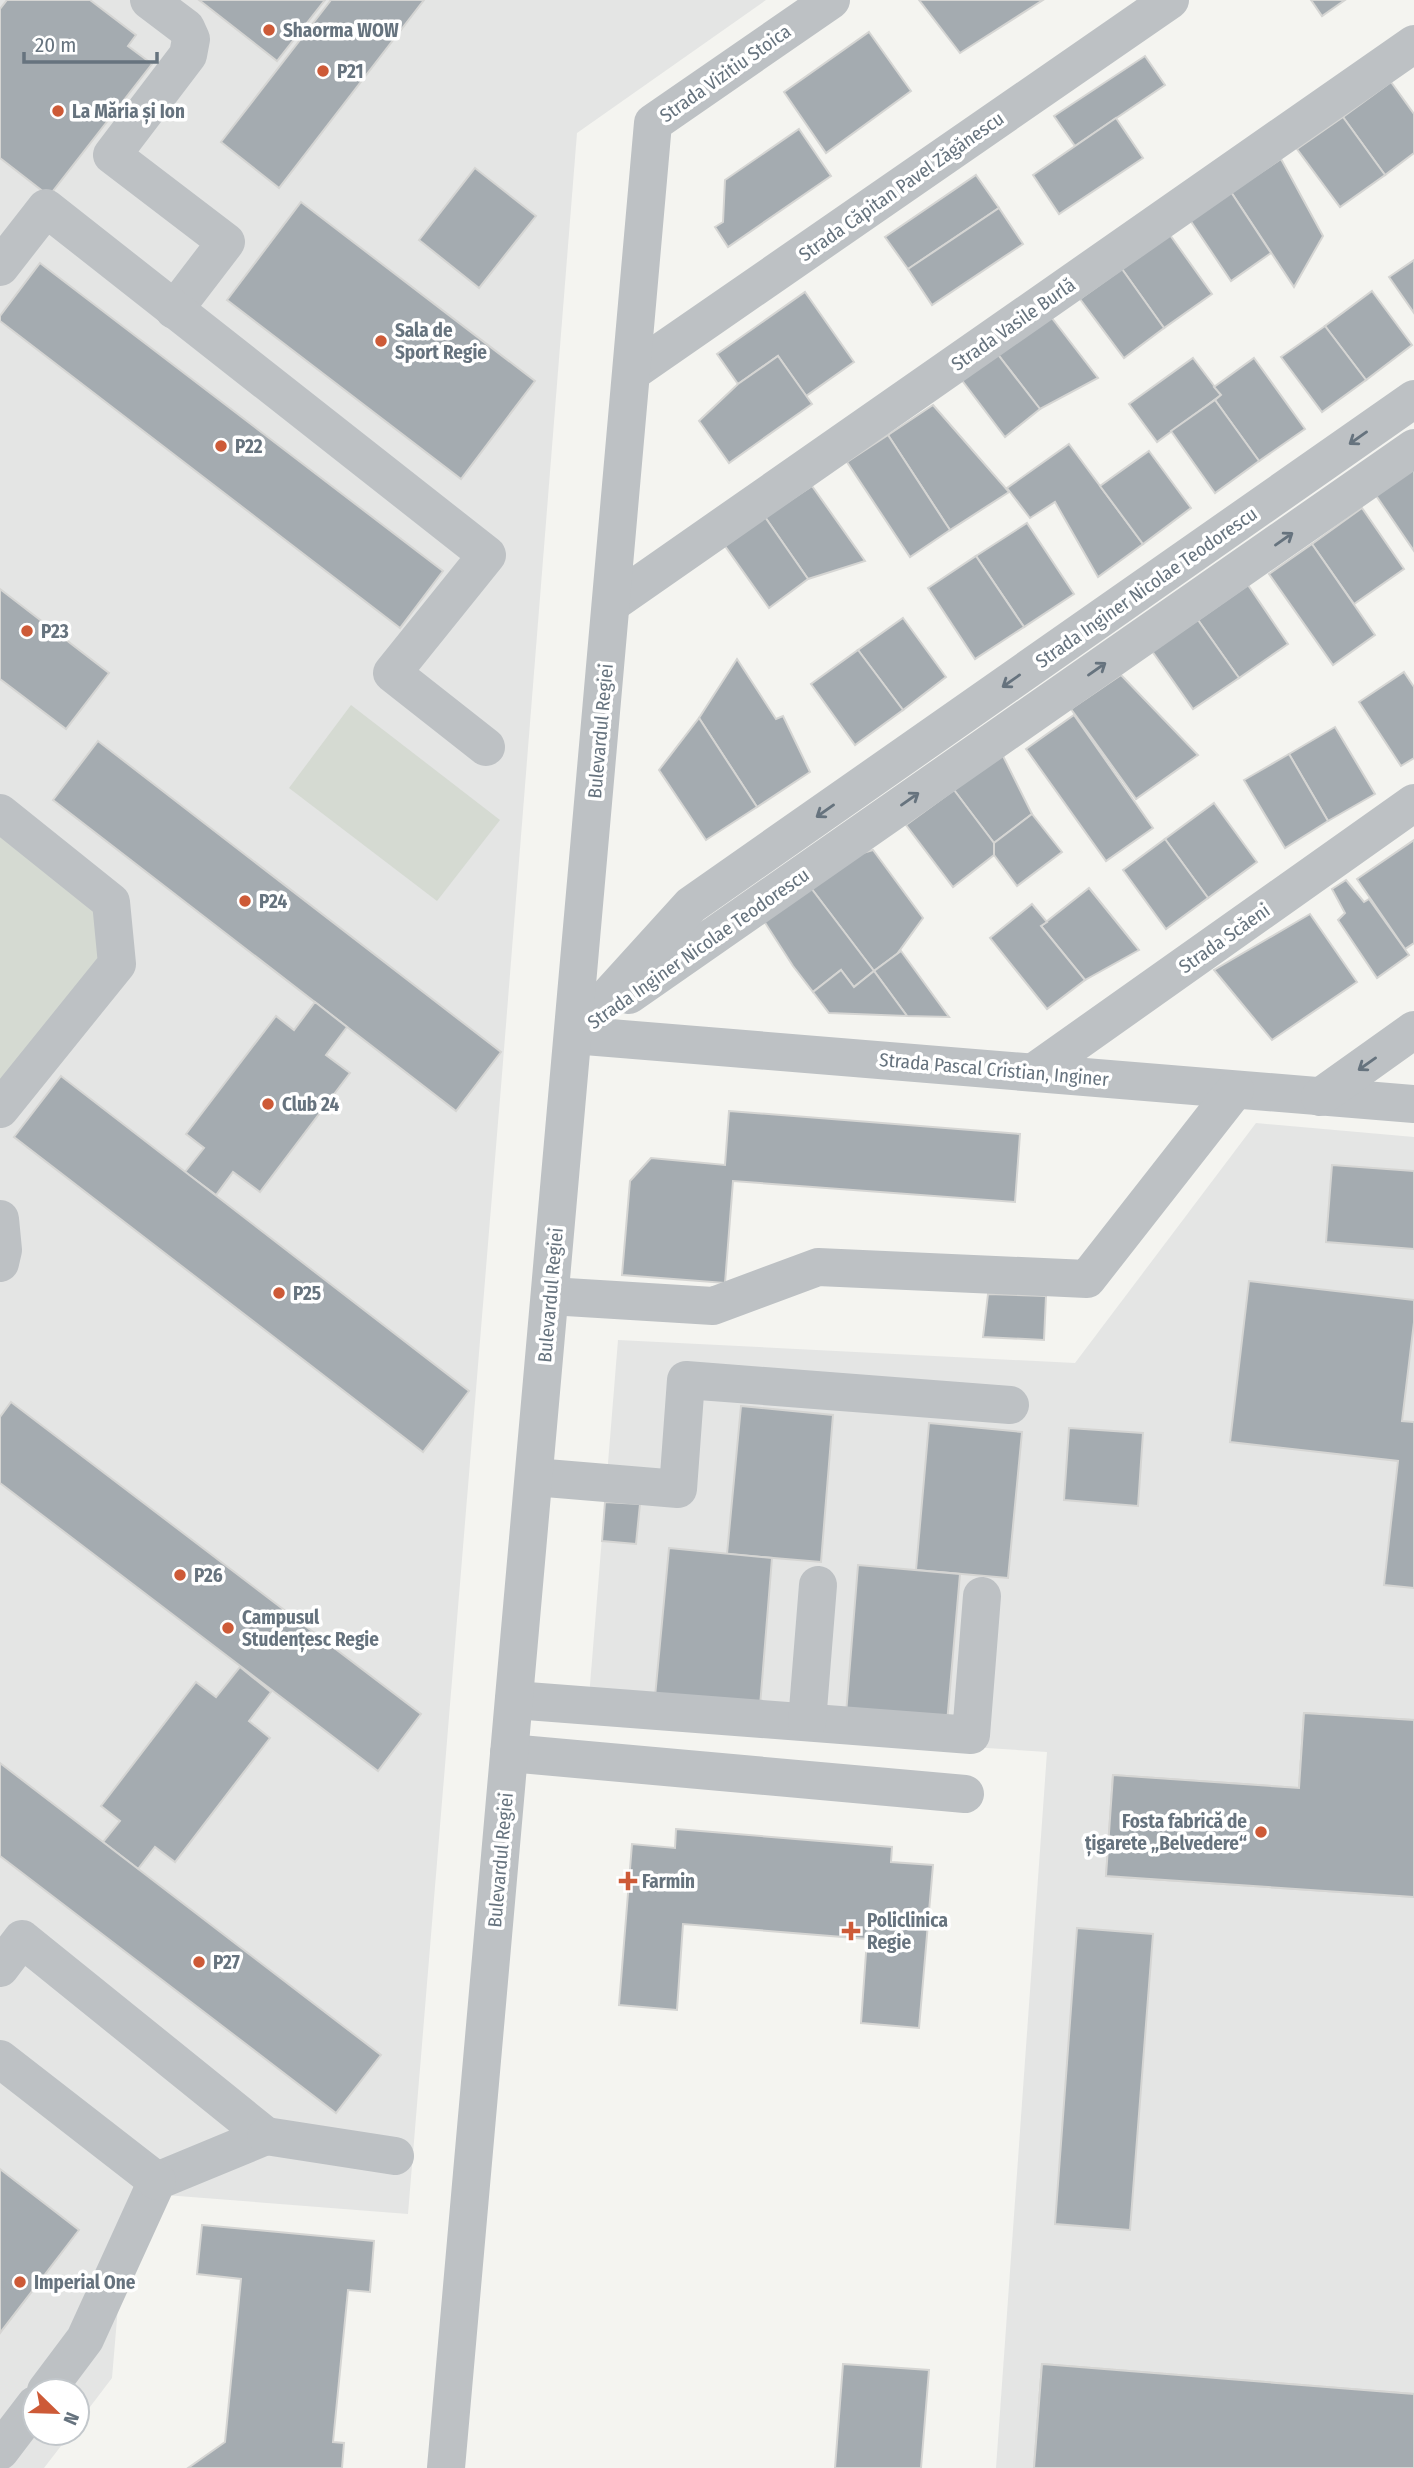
<svg xmlns="http://www.w3.org/2000/svg" width="1414" height="2468" font-family="'Fira Sans Condensed',sans-serif">
	<style>
		.built { fill: #e4e5e4 }
		.green { fill: #d5dad2 }
		.building { fill: #a4abb0; stroke: #d5d5d3; stroke-width: 2 }
		.lines { fill: none; stroke-linecap: round; stroke-linejoin: round }
		.minor { stroke: #bdc1c4; stroke-width: 38 }
		.oneway { stroke: #66737e }
		.poi-dot { fill: #cd5a37; stroke: #fff; stroke-width: 2.5 }
		.labels { text-anchor: middle; stroke-width: 7; stroke-linejoin: round; paint-order: stroke }
		.poi-label { font-size: 19px; font-weight: bold; fill: #66737e; stroke: #fff; text-anchor: start }
		.street-label { font-size: 19px; fill: #66737e; stroke: #fff }
	</style>
	<rect width="100%" height="100%" fill="#f4f4f0"/>
	<g class="built">
		<polygon points="0,0 766,0 577,133 503,1062 408,2214 165,2195 122,2259 112,2378 77,2424 77,2391 35,2391 35,2433 71,2433 44,2468 0,2468"/>
		<polygon points="1256,1123 1414,1137 1414,2468 996,2468 1047,1752 587,1722 618,1340 1075,1363"/>
	</g>
	<g class="green">
		<polygon points="351,705 500,820 437,901 289,788"/>
		<polygon points="0,831 104,915 100,963 0,1085"/>
	</g>
	<g class="building">
		<polygon points="7,0 90,0 136,35 128,46 152,64 49,196 0,158 0,9"/>
		<polygon points="199,0 325,0 277,61"/>
		<polygon points="331,0 424,0 279,188 221,142"/>
		<polygon points="919,0 1043,0 960,53"/>
		<polygon points="1311,0 1345,0 1322,16"/>
		<polygon points="869,32 911,91 826,153 784,92"/>
		<polygon points="1145,56 1165,85 1075,146 1054,116"/>
		<polygon points="1391,82 1414,114 1414,153 1385,175 1343,117"/>
		<polygon points="1343,117 1385,175 1340,207 1297,149"/>
		<polygon points="1116,118 1143,158 1059,214 1033,175"/>
		<polygon points="799,129 831,176 728,247 715,227 723,222 725,180"/>
		<polygon points="1281,159 1323,236 1294,287 1231,192"/>
		<polygon points="475,168 536,216 479,288 419,240"/>
		<polygon points="976,175 999,208 908,269 885,237"/>
		<polygon points="1231,192 1271,253 1231,281 1190,220"/>
		<polygon points="301,202 535,381 461,479 227,300"/>
		<polygon points="999,208 1023,244 932,305 908,269"/>
		<polygon points="1170,235 1212,294 1164,328 1122,269"/>
		<polygon points="1414,260 1414,313 1389,277"/>
		<polygon points="40,263 443,571 400,628 0,321 0,316"/>
		<polygon points="1122,269 1164,328 1124,358 1080,299"/>
		<polygon points="1372,291 1412,345 1366,380 1325,326"/>
		<polygon points="805,292 854,362 806,396 778,356 738,384 717,354"/>
		<polygon points="1048,313 1098,378 1040,409 996,352"/>
		<polygon points="1325,326 1366,380 1322,412 1281,357"/>
		<polygon points="996,352 1040,409 1005,437 961,379"/>
		<polygon points="778,356 812,404 729,463 699,421 738,384"/>
		<polygon points="1193,358 1221,395 1157,442 1129,404"/>
		<polygon points="1254,358 1305,429 1259,461 1215,400 1221,395 1214,387"/>
		<polygon points="1215,400 1259,461 1215,493 1171,431"/>
		<polygon points="933,405 1009,492 950,530 888,435"/>
		<polygon points="888,435 950,530 910,557 847,462"/>
		<polygon points="1069,444 1143,544 1098,577 1055,502 1030,518 1007,488"/>
		<polygon points="1149,451 1191,508 1143,544 1100,486"/>
		<polygon points="1414,468 1414,551 1375,494"/>
		<polygon points="812,486 865,561 808,579 765,517"/>
		<polygon points="1362,508 1404,569 1354,604 1312,544"/>
		<polygon points="765,517 808,579 769,608 725,546"/>
		<polygon points="1027,523 1074,594 1024,627 976,556"/>
		<polygon points="1312,544 1375,635 1333,665 1269,574"/>
		<polygon points="976,556 1024,627 975,659 928,588"/>
		<polygon points="1248,585 1288,644 1239,678 1198,620"/>
		<polygon points="0,589 109,673 66,729 0,679"/>
		<polygon points="903,618 946,677 903,710 858,650"/>
		<polygon points="1198,620 1239,678 1193,709 1152,651"/>
		<polygon points="858,650 903,710 855,745 811,684"/>
		<polygon points="737,659 776,719 783,716 810,772 757,807 699,718"/>
		<polygon points="1404,672 1414,687 1414,758 1401,766 1359,702"/>
		<polygon points="1121,675 1198,755 1136,799 1071,709"/>
		<polygon points="1074,715 1153,828 1106,861 1026,749"/>
		<polygon points="699,718 757,807 706,840 659,770"/>
		<polygon points="1335,727 1375,794 1328,821 1289,754"/>
		<polygon points="98,741 501,1052 456,1111 53,800"/>
		<polygon points="1002,754 1032,814 994,843 954,790"/>
		<polygon points="1289,754 1328,821 1285,848 1244,780"/>
		<polygon points="954,790 994,843 994,855 953,887 906,825"/>
		<polygon points="1214,803 1257,862 1208,898 1165,839"/>
		<polygon points="1032,814 1062,852 1017,886 994,855 994,843"/>
		<polygon points="1165,839 1208,898 1166,929 1123,870"/>
		<polygon points="1414,840 1414,943 1405,949 1357,879"/>
		<polygon points="873,850 923,918 897,954 874,971 808,884 839,860"/>
		<polygon points="1346,880 1364,902 1369,899 1409,955 1377,978 1338,920 1345,913 1332,889"/>
		<polygon points="808,884 874,971 854,987 841,970 813,992 793,966 762,918"/>
		<polygon points="1089,888 1139,950 1085,980 1041,926"/>
		<polygon points="1032,904 1047,922 1041,926 1085,980 1047,1009 990,938"/>
		<polygon points="1310,914 1357,982 1272,1040 1214,970"/>
		<polygon points="901,951 949,1017 907,1016 874,971"/>
		<polygon points="841,970 854,987 874,971 907,1016 829,1013 813,992"/>
		<polygon points="315,1002 347,1027 326,1055 350,1073 260,1192 233,1172 216,1195 185,1172 204,1148 186,1134 276,1016 294,1030"/>
		<polygon points="61,1076 469,1391 423,1452 14,1137"/>
		<polygon points="729,1111 1020,1134 1015,1202 733,1181 725,1283 622,1275 630,1181 651,1158 725,1165"/>
		<polygon points="1332,1165 1414,1171 1414,1249 1326,1242"/>
		<polygon points="1249,1281 1414,1300 1414,1322 1402,1421 1414,1422 1414,1588 1384,1585 1398,1461 1230,1442"/>
		<polygon points="988,1294 1046,1296 1044,1340 983,1337"/>
		<polygon points="11,1402 421,1714 378,1771 0,1483 0,1417"/>
		<polygon points="741,1406 833,1415 821,1562 727,1554"/>
		<polygon points="929,1423 1022,1432 1008,1578 916,1570"/>
		<polygon points="1069,1428 1143,1433 1138,1506 1064,1500"/>
		<polygon points="605,1502 640,1504 636,1544 602,1541"/>
		<polygon points="669,1548 772,1558 760,1706 655,1697"/>
		<polygon points="858,1565 960,1574 947,1723 846,1714"/>
		<polygon points="240,1667 271,1692 249,1721 270,1738 175,1862 155,1847 138,1869 103,1842 120,1821 101,1806 196,1682 216,1697"/>
		<polygon points="1304,1713 1414,1720 1414,1897 1106,1876 1113,1775 1299,1788"/>
		<polygon points="1304,1713 1414,1720 1414,1897 1106,1876 1113,1775 1299,1788"/>
		<polygon points="0,1763 381,2055 336,2113 0,1856"/>
		<polygon points="676,1829 892,1847 891,1862 933,1865 919,2028 861,2023 867,1939 683,1924 677,2010 619,2005 632,1844 675,1848"/>
		<polygon points="1077,1928 1153,1934 1130,2230 1055,2224"/>
		<polygon points="0,2169 79,2230 0,2333"/>
		<polygon points="202,2225 374,2241 370,2292 348,2290 333,2442 344,2443 342,2468 188,2468 225,2442 241,2279 197,2274"/>
		<polygon points="843,2364 929,2370 921,2468 835,2468"/>
		<polygon points="1042,2364 1414,2394 1414,2468 1034,2468"/>
		<polygon points="1042,2364 1414,2394 1414,2468 1034,2468"/>
	</g>
	<g class="lines">
		<g class="minor">
			<polyline points="149,0 186,28 191,39 188,55 112,155 226,242 174,310"/>
			<polyline points="0,267 46,208 487,555 392,673 486,747"/>
			<polyline points="632,372 1170,0"/>
			<polyline points="611,604 1414,44"/>
			<polyline points="0,813 111,902 117,964 0,1109"/>
			<polyline points="629,995 1414,448"/>
			<polyline points="573,1035 691,905 1414,399"/>
			<polyline points="573,1035 1414,1104"/>
			<polyline points="1034,1072 1414,803"/>
			<polyline points="1320,1097 1414,1030"/>
			<polyline points="0,1219 3,1250 0,1263"/>
			<polyline points="550,1296 713,1306 818,1267 1087,1279 1235,1090"/>
			<polyline points="534,1477 678,1489 686,1380 1010,1405"/>
			<polyline points="514,1700 971,1735 982,1596"/>
			<polyline points="807,1722 818,1585"/>
			<polyline points="509,1753 965,1794"/>
			<polyline points="0,1968 22,1939 266,2136 157,2181 85,2339 46,2391"/>
			<polyline points="0,2059 157,2181"/>
			<polyline points="266,2136 395,2156"/>
			<polyline points="0,2451 35,2405"/>
			<polyline points="446,2468 653,123 831,0"/>
		</g>
	</g>
	<defs><path id="oneway-shaft" d="M-6 0H5M1.5-3L5.5 0L1.5 3" fill="none" stroke-width="1.6" stroke-linecap="round" stroke-linejoin="round" transform="scale(1.75)"/></defs>
	<g class="oneway">
		<use href="#oneway-shaft" transform="translate(1358 438) rotate(145)"/>
		<use href="#oneway-shaft" transform="translate(1284 539) rotate(-35)"/>
		<use href="#oneway-shaft" transform="translate(1097 669) rotate(-35)"/>
		<use href="#oneway-shaft" transform="translate(1011 681) rotate(145)"/>
		<use href="#oneway-shaft" transform="translate(910 799) rotate(-35)"/>
		<use href="#oneway-shaft" transform="translate(825 811) rotate(145)"/>
		<use href="#oneway-shaft" transform="translate(1367 1064) rotate(145)"/>
	</g>
	<g class="poi-dot">
		<circle cx="269" cy="30" r="7"/>
		<circle cx="323" cy="71" r="7"/>
		<circle cx="58" cy="111" r="7"/>
		<circle cx="381" cy="341" r="7"/>
		<circle cx="221" cy="446" r="7"/>
		<circle cx="27" cy="631" r="7"/>
		<circle cx="245" cy="901" r="7"/>
		<circle cx="268" cy="1104" r="7"/>
		<circle cx="279" cy="1293" r="7"/>
		<circle cx="180" cy="1575" r="7"/>
		<circle cx="228" cy="1628" r="7"/>
		<circle cx="1261" cy="1832" r="7"/>
		<path d="M624.5 1870.5h7v7h7v7h-7v7h-7v-7h-7v-7h7z"/>
		<path d="M847.5 1920.5h7v7h7v7h-7v7h-7v-7h-7v-7h7z"/>
		<circle cx="199" cy="1962" r="7"/>
		<circle cx="20" cy="2282" r="7"/>
	</g>
	<g class="labels">
		<g class="poi-label">
			<text x="283" y="37">Shaorma WOW</text>
			<text x="337" y="78">P21</text>
			<text x="72" y="118">La Măria și Ion</text>
			<text x="395" y="337">Sala de<tspan x="395" dy="22">Sport Regie</tspan></text>
			<text x="235" y="453">P22</text>
			<text x="41" y="638">P23</text>
			<text x="259" y="908">P24</text>
			<text x="282" y="1111">Club 24</text>
			<text x="293" y="1300">P25</text>
			<text x="194" y="1582">P26</text>
			<text x="242" y="1624">Campusul<tspan x="242" dy="22">Studențesc Regie</tspan></text>
			<text x="1247" y="1828" text-anchor="end">Fosta fabrică de<tspan x="1247" dy="22">țigarete „Belvedere“</tspan></text>
			<text x="642" y="1888">Farmin</text>
			<text x="867" y="1927">Policlinica<tspan x="867" dy="22">Regie</tspan></text>
			<text x="213" y="1969">P27</text>
			<text x="34" y="2289">Imperial One</text>
		</g>
		<g class="street-label">
			<text transform="translate(725 73) rotate(-35)" y="7">Strada Vizitiu Stoica</text>
			<text transform="translate(901 186) rotate(-35)" y="7">Strada Căpitan Pavel Zăgănescu</text>
			<text transform="translate(1013 324) rotate(-35)" y="7">Strada Vasile Burlă</text>
			<text transform="translate(1146 587) rotate(-35)" y="7">Strada Inginer Nicolae Teodorescu</text>
			<text transform="translate(600 731) rotate(-85)" y="7">Bulevardul Regiei</text>
			<text transform="translate(1224 938) rotate(-35)" y="7">Strada Scăeni</text>
			<text transform="translate(698 948) rotate(-35)" y="7">Strada Inginer Nicolae Teodorescu</text>
			<text transform="translate(994 1069) rotate(5)" y="7">Strada Pascal Cristian, Inginer</text>
			<text transform="translate(550 1295) rotate(-85)" y="7">Bulevardul Regiei</text>
			<text transform="translate(500 1860) rotate(-85)" y="7">Bulevardul Regiei</text>
		</g>
	</g>
	<g transform="translate(56 2412) rotate(113)"><circle r="33" fill="#ffffff" stroke="#c2c7cb" stroke-width="2"/>
	<path d="M0-5L12 26L0 18L-12 26Z" fill="#cd5a37"/>
	<text y="-10" font-size="19" font-weight="bold" text-anchor="middle" fill="#66737e">N</text>
	</g>
	<path d="M24 52v10h133v-10" fill="none" stroke="#66737e" stroke-width="3.5"/>
	<text x="35" y="52" font-size="21" fill="#66737e" stroke="#ffffff" stroke-width="5" paint-order="stroke">20 m</text>
</svg>
